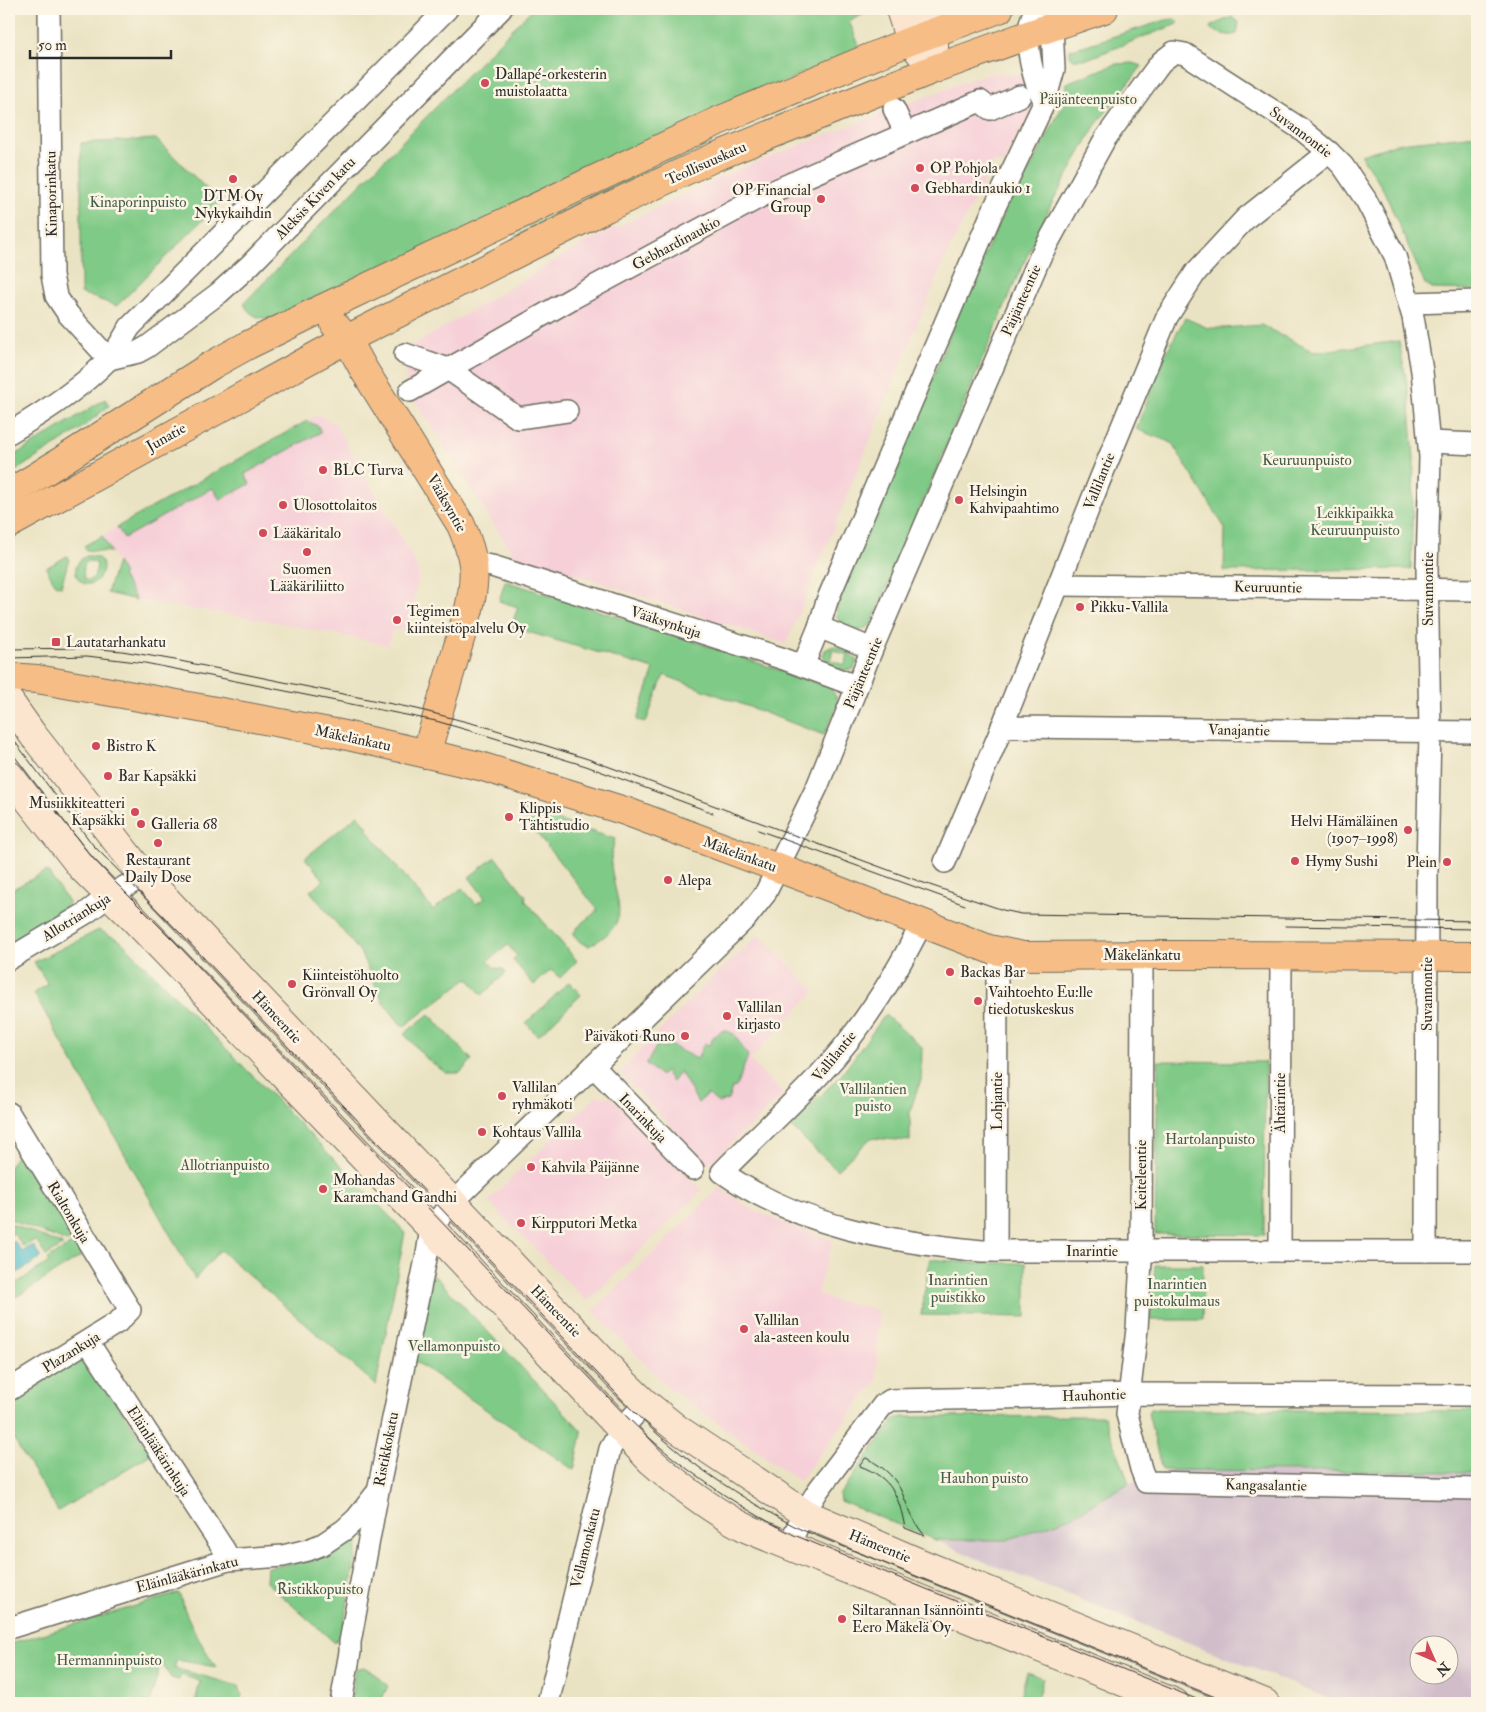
<svg xmlns="http://www.w3.org/2000/svg" width="1486" height="1712" font-family="'IM FELL Double Pica',serif">
	<style>
		.built { fill: #f6cfd8 }
		.industrial { fill: #d1bdca; fill-rule: evenodd }
		.green { fill: #80ca87; stroke: #567a59; fill-rule: evenodd }
		.water { fill: #4ebbc8; stroke: #3c737a }
		.lines { fill: none; stroke-linecap: round; stroke-linejoin: round }
		.street-casing { stroke: #6e6b60; stroke-width: 24 }
		.secondary-casing { stroke: #6e6b60; stroke-width: 30 }
		.primary-casing { stroke: #6e6b60; stroke-width: 30 }
		.street { stroke: #fff; stroke-width: 21 }
		.secondary { stroke: #fbe5cf; stroke-width: 28 }
		.primary { stroke: #f6be86; stroke-width: 28 }
		.tram { stroke: #2b2b2b; stroke-width: 1 }
		.poi-dot { fill: #d1495b; stroke: #fcf5e5; stroke-width: 2 }
		.labels { text-anchor: middle; stroke-width: 5; stroke-linejoin: round; paint-order: stroke }
		.poi-label { font-size: 15px; fill: #2b2b2b; stroke: #fcf5e5; text-anchor: start }
		.park-label { font-size: 15px; fill: #445b47; stroke: #fcf5e5 }
		.street-label { font-size: 15px; fill: #2b2b2b; stroke: #fcf5e5 }
	</style>
	<rect width="100%" height="100%" fill="#fcf5e5"/>
	<filter id="ink" filterUnits="userSpaceOnUse"><feTurbulence type="fractalNoise" baseFrequency=".02" numOctaves="2"/><feDisplacementMap in="SourceGraphic" scale="10" xChannelSelector="R" yChannelSelector="G"/><feConvolveMatrix kernelMatrix="1 2 1 2 8 2 1 2 1" color-interpolation-filters="sRGB"/></filter>
	<filter id="wash" filterUnits="userSpaceOnUse"><feTurbulence type="fractalNoise" baseFrequency=".0096" numOctaves="4" result="noise"/><feDisplacementMap in="SourceGraphic" scale="20" xChannelSelector="R" yChannelSelector="G"/><feGaussianBlur stdDeviation="1.12" result="paint"/><feColorMatrix in="noise" values="0 0 0 0 0 0 0 0 0 0 0 0 0 0 0 0 0 1.4 0 .05"/><feComposite in="paint" operator="in"/></filter>
	<g filter="url(#wash)">
		<rect width="100%" height="100%" fill="#eae3c3"/>
		<g class="built">
			<polygon points="998,73 1025,76 1030,92 1031,116 1016,139 1003,164 994,161 944,260 786,644 513,554 411,395 400,353 585,243 710,182 746,166 980,76"/>
			<polygon points="320,416 334,423 414,560 419,573 409,624 404,630 392,629 388,645 276,622 136,600 122,576 124,574 102,536 314,417"/>
			<polygon points="759,935 815,991 750,1060 784,1095 708,1165 621,1074 625,1066 707,983"/>
			<polygon points="596,1096 611,1097 702,1190 587,1302 488,1201"/>
			<polygon points="720,1188 750,1208 789,1225 833,1240 817,1294 836,1301 878,1310 877,1379 799,1481 668,1387 593,1311"/>
		</g>
		<path class="industrial" d="M1173,1470L1477,1472V1703H1335L1327,1698L1215,1653L983,1561L935,1540H1007L1071,1517L1129,1483ZM1418,1644H1448V1674H1418Z"/>
		<g class="green">
			<path d="M532,9H875L849,21L858,43L857,48L275,318C262,320 248,316 244,303Z"/>
			<path d="M1232,17L1239,22L1237,34C1228,37 1217,33 1210,28L1211,26Z"/>
			<polygon points="1174,19 1178,22 1177,24 1087,59 1073,59 1070,55 1070,50 1166,20"/>
			<path d="M1132,63L1142,66L1095,126L1051,205L1014,284L872,623C859,636 847,631 837,618V606L933,377L967,292L1009,202L1033,164L1065,101L1066,83L1116,64Z"/>
			<polygon points="1477,135 1477,290 1432,289 1425,284 1383,189 1361,155 1399,143"/>
			<polygon points="713,138 715,139 701,150 509,241 537,222"/>
			<polygon points="156,139 220,202 117,306 81,293 81,143"/>
			<polygon points="1185,318 1208,328 1224,328 1261,325 1314,352 1399,341 1409,395 1414,458 1411,569 1224,571 1225,528 1172,443 1136,429 1165,355"/>
			<polygon points="105,399 109,406 79,430 9,475 9,459"/>
			<polygon points="307,421 318,426 321,432 245,474 250,484 220,500 213,488 124,538 117,527"/>
			<polygon points="102,536 111,552 86,550 84,546"/>
			<polygon points="67,556 69,559 61,586 56,585 46,568"/>
			<path d="M87,556C120,554 94,601 78,578C72,569 78,559 87,556ZM88,561L95,562L97,566L94,577L88,581L84,579L83,568L85,564Z"/>
			<polygon points="117,562 124,574 122,576 136,600 107,593"/>
			<polygon points="505,581 675,635 830,687 839,702 824,735 664,675 646,722 637,720 654,669 511,627 518,607 499,601"/>
			<path d="M833,646C844,648 850,652 857,660L854,669C841,672 829,668 823,655L825,650ZM833,650L848,655L845,665L830,660Z"/>
			<path d="M516,807L615,839C613,846 611,854 611,862C613,901 637,921 589,946L580,942L573,934L578,927L598,910Z"/>
			<polygon points="358,815 368,827 366,829 433,910 462,888 476,904 485,898 469,877 495,857 526,896 525,900 577,961 560,978 551,970 534,985 513,960 517,956 508,945 488,961 495,968 503,969 506,973 482,995 468,978 403,1027 383,1002 360,952 310,891 324,880 305,858"/>
			<polygon points="47,871 69,903 58,912 9,943 9,891"/>
			<polygon points="99,930 121,941 405,1232 376,1385 220,1250 195,1279 34,993 48,984 34,962"/>
			<polygon points="569,982 581,995 538,1036 526,1023"/>
			<polygon points="429,1014 472,1060 460,1073 446,1073 427,1059 404,1034"/>
			<polygon points="885,1015 922,1047 921,1080 910,1111 910,1141 871,1138 837,1170 790,1126 842,1074"/>
			<polygon points="724,1030 734,1034 748,1056 736,1087 732,1088 728,1100 718,1103 708,1094 698,1103 680,1071 672,1082 665,1071 661,1076 646,1064 658,1044 665,1048 668,1044 697,1059 704,1043 709,1045 715,1035"/>
			<polygon points="1158,1061 1265,1062 1264,1235 1155,1234"/>
			<polygon points="19,1151 73,1238 67,1242 9,1219 9,1167"/>
			<polygon points="9,1223 63,1245 46,1256 35,1240 23,1247 14,1233 9,1237"/>
			<polygon points="75,1242 83,1255 16,1297 9,1285 9,1282 14,1279 17,1283 49,1262 47,1259"/>
			<polygon points="930,1259 973,1263 1026,1263 1026,1317 921,1315"/>
			<polygon points="1155,1265 1203,1265 1202,1320 1150,1320"/>
			<polygon points="432,1273 581,1430 582,1434 574,1470 415,1361"/>
			<polygon points="77,1359 85,1359 90,1363 151,1454 58,1511 9,1432 9,1401"/>
			<polygon points="1150,1409 1477,1411 1477,1472 1162,1470 1148,1413"/>
			<polygon points="1104,1416 1129,1483 1071,1517 1007,1540 935,1540 840,1501 839,1495 895,1419 902,1417"/>
			<path d="M361,1527L343,1629L335,1643L266,1582L267,1567C311,1562 328,1558 361,1527Z"/>
			<path d="M179,1593C188,1623 200,1642 216,1667L177,1660L174,1668L239,1686L242,1695L239,1703H195L200,1681L181,1675L179,1680L171,1678L161,1662L150,1703H9V1644Z"/>
			<polygon points="364,1667 377,1675 388,1686 380,1703 351,1703 355,1669"/>
			<polygon points="1027,1672 1043,1678 1036,1703 1018,1703"/>
		</g>
		<polygon class="water" points="14,1241 22,1252 33,1245 41,1258 17,1273 9,1260 9,1244"/>
	</g>
	<g filter="url(#ink)">
		<g class="lines">
			<defs>
				<g id="street">
					<polyline points="49,9 52,275 56,296 68,314 109,359"/>
					<path d="M1035,9C1032,17 1028,27 1028,36C1028,55 1034,85 1045,101"/>
					<polyline points="894,109 905,133"/>
					<polyline points="1410,303 1477,301"/>
					<polyline points="405,354 448,369 518,418 567,411"/>
					<polyline points="109,359 138,352 147,347 219,293 250,265 501,9"/>
					<polyline points="410,391 573,298 760,197 980,101 990,109 1020,96"/>
					<path d="M9,433C43,413 81,388 108,360C117,351 123,338 130,327L447,9"/>
					<polyline points="1429,442 1477,444"/>
					<polyline points="474,563 492,566 784,659 856,686"/>
					<polyline points="1059,585 1477,590"/>
					<polyline points="819,627 872,649"/>
					<polyline points="803,666 819,627 827,601 991,215 1045,101 1054,69 1052,26 1044,9"/>
					<polyline points="1002,726 1013,727 1477,732"/>
					<polyline points="945,862 998,737 1099,482 1167,317 1196,272 1246,218 1329,152"/>
					<path d="M922,923C896,974 861,1030 822,1072C790,1107 755,1138 722,1172C798,1226 891,1242 982,1251H1477"/>
					<polyline points="1142,955 1141,1261 1137,1329 1127,1414 1141,1469 1146,1482 1477,1489"/>
					<polyline points="9,959 86,913 110,895 144,876"/>
					<polyline points="593,1066 693,1169"/>
					<polyline points="9,1113 130,1310 118,1322 9,1390"/>
					<polyline points="996,1251 997,976 1003,952"/>
					<polyline points="1280,1251 1281,955"/>
					<polyline points="88,1342 225,1551 228,1560"/>
					<polyline points="788,1547 804,1513 819,1489 883,1405 891,1400 1002,1398 1129,1394 1477,1395"/>
					<polyline points="9,1628 228,1560 283,1556 308,1550 323,1544 344,1530 357,1518 375,1495"/>
					<polyline points="341,1703 350,1652 350,1642 378,1491 427,1254 431,1228 452,1203 746,918 765,894 817,787 872,649 1040,257 1105,139 1152,74 1161,62 1174,52 1185,54 1301,129 1329,152 1343,166 1366,200 1395,256 1413,317 1422,371 1430,457 1427,568 1430,732 1427,870 1426,1251"/>
					<polyline points="548,1703 610,1449 621,1430 645,1403"/>
				</g>
				<g id="secondary">
					<polyline points="900,9 910,41 934,69"/>
					<polyline points="927,9 934,32 934,56"/>
					<polyline points="9,701 33,735 144,876 621,1380 645,1403 676,1428 804,1513 918,1562 1265,1703"/>
					<path d="M9,775L82,868L133,918L431,1228L651,1461C681,1487 712,1511 748,1529L1175,1703"/>
				</g>
				<g id="primary">
					<path d="M335,325L347,339L364,370L461,525C475,558 477,574 469,609L426,754"/>
					<polyline points="9,493 36,477 212,365 248,345 315,312 718,121 910,41 999,9"/>
					<polyline points="9,524 347,339 606,208 715,157 934,69 1028,35 1104,9"/>
					<polyline points="9,677 37,679 128,695 335,733 480,766 625,811 829,887 989,949 1023,956 1163,955 1477,956"/>
				</g>
			</defs>
			<use href="#street" class="street-casing"/>
			<use href="#secondary" class="secondary-casing"/>
			<use href="#primary" class="primary-casing"/>
			<use href="#street" class="street"/>
			<use href="#secondary" class="secondary"/>
			<use href="#primary" class="primary"/>
			<g class="tram">
				<polyline points="9,649 89,648 122,651 175,660 417,709 490,728 588,759 921,882 1003,910 1021,914 1477,921"/>
				<polyline points="9,658 87,656 145,663 436,721 488,736 586,766 713,813"/>
				<path d="M9,734L93,845L182,935L633,1411C681,1459 740,1498 800,1529L1230,1703"/>
				<path d="M9,749L86,850L115,882L176,943L628,1418C676,1465 734,1505 794,1535L1206,1703"/>
				<polyline points="758,830 965,905"/>
				<polyline points="1285,926 1477,929"/>
				<path d="M866,1458C911,1480 898,1504 925,1536L905,1528C899,1496 892,1478 860,1466Z"/>
			</g>
		</g>
	</g>
	<g class="poi-dot">
		<circle cx="485" cy="83" r="5"/>
		<circle cx="920" cy="168" r="5"/>
		<circle cx="233" cy="179" r="5"/>
		<circle cx="915" cy="188" r="5"/>
		<circle cx="821" cy="199" r="5"/>
		<circle cx="323" cy="470" r="5"/>
		<circle cx="959" cy="500" r="5"/>
		<circle cx="283" cy="505" r="5"/>
		<circle cx="263" cy="533" r="5"/>
		<circle cx="307" cy="552" r="5"/>
		<circle cx="1080" cy="607" r="5"/>
		<circle cx="397" cy="620" r="5"/>
		<rect x="51" y="637" width="10" height="10" rx="2.5"/>
		<circle cx="96" cy="746" r="5"/>
		<circle cx="108" cy="776" r="5"/>
		<circle cx="135" cy="812" r="5"/>
		<circle cx="509" cy="817" r="5"/>
		<circle cx="141" cy="824" r="5"/>
		<circle cx="1408" cy="830" r="5"/>
		<circle cx="158" cy="843" r="5"/>
		<circle cx="1295" cy="861" r="5"/>
		<circle cx="1447" cy="862" r="5"/>
		<circle cx="668" cy="880" r="5"/>
		<circle cx="950" cy="972" r="5"/>
		<circle cx="292" cy="984" r="5"/>
		<circle cx="978" cy="1001" r="5"/>
		<circle cx="727" cy="1016" r="5"/>
		<circle cx="685" cy="1036" r="5"/>
		<circle cx="502" cy="1096" r="5"/>
		<circle cx="482" cy="1132" r="5"/>
		<circle cx="531" cy="1167" r="5"/>
		<circle cx="323" cy="1189" r="5"/>
		<circle cx="521" cy="1223" r="5"/>
		<circle cx="744" cy="1329" r="5"/>
		<circle cx="842" cy="1619" r="5"/>
	</g>
	<g class="labels">
		<g class="poi-label">
			<text x="495" y="79">Dallapé-orkesterin<tspan x="495" dy="17">muistolaatta</tspan></text>
			<text x="930" y="173">OP Pohjola</text>
			<text x="925" y="193">Gebhardinaukio 1</text>
			<text x="811" y="195" text-anchor="end">OP Financial<tspan x="811" dy="17">Group</tspan></text>
			<text x="233" y="201" text-anchor="middle">DTM Oy<tspan x="233" dy="17">Nykykaihdin</tspan></text>
			<text x="333" y="475">BLC Turva</text>
			<text x="969" y="496">Helsingin<tspan x="969" dy="17">Kahvipaahtimo</tspan></text>
			<text x="293" y="510">Ulosottolaitos</text>
			<text x="273" y="538">Lääkäritalo</text>
			<text x="307" y="574" text-anchor="middle">Suomen<tspan x="307" dy="17">Lääkäriliitto</tspan></text>
			<text x="1090" y="612">Pikku-Vallila</text>
			<text x="407" y="616">Tegimen<tspan x="407" dy="17">kiinteistöpalvelu Oy</tspan></text>
			<text x="66" y="647">Lautatarhankatu</text>
			<text x="106" y="751">Bistro K</text>
			<text x="118" y="781">Bar Kapsäkki</text>
			<text x="125" y="808" text-anchor="end">Musiikkiteatteri<tspan x="125" dy="17">Kapsäkki</tspan></text>
			<text x="519" y="813">Klippis<tspan x="519" dy="17">Tähtistudio</tspan></text>
			<text x="1398" y="826" text-anchor="end">Helvi Hämäläinen<tspan x="1398" dy="17">(1907–1998)</tspan></text>
			<text x="151" y="829">Galleria 68</text>
			<text x="158" y="865" text-anchor="middle">Restaurant<tspan x="158" dy="17">Daily Dose</tspan></text>
			<text x="1305" y="866">Hymy Sushi</text>
			<text x="1437" y="867" text-anchor="end">Plein</text>
			<text x="678" y="885">Alepa</text>
			<text x="960" y="977">Backas Bar</text>
			<text x="302" y="980">Kiinteistöhuolto<tspan x="302" dy="17">Grönvall Oy</tspan></text>
			<text x="988" y="997">Vaihtoehto Eu:lle<tspan x="988" dy="17">tiedotuskeskus</tspan></text>
			<text x="737" y="1012">Vallilan<tspan x="737" dy="17">kirjasto</tspan></text>
			<text x="675" y="1041" text-anchor="end">Päiväkoti Runo</text>
			<text x="512" y="1092">Vallilan<tspan x="512" dy="17">ryhmäkoti</tspan></text>
			<text x="492" y="1137">Kohtaus Vallila</text>
			<text x="541" y="1172">Kahvila Päijänne</text>
			<text x="333" y="1185">Mohandas<tspan x="333" dy="17">Karamchand Gandhi</tspan></text>
			<text x="531" y="1228">Kirpputori Metka</text>
			<text x="754" y="1325">Vallilan<tspan x="754" dy="17">ala-asteen koulu</tspan></text>
			<text x="852" y="1615">Siltarannan Isännöinti<tspan x="852" dy="17">Eero Mäkelä Oy</tspan></text>
		</g>
		<g class="park-label">
			<text x="1088" y="104">Päijänteenpuisto</text>
			<text x="138" y="207">Kinaporinpuisto</text>
			<text x="1307" y="465">Keuruunpuisto</text>
			<text x="1355" y="518">Leikkipaikka<tspan x="1355" dy="17">Keuruunpuisto</tspan></text>
			<text x="873" y="1094">Vallilantien<tspan x="873" dy="17">puisto</tspan></text>
			<text x="1210" y="1144">Hartolanpuisto</text>
			<text x="225" y="1170">Allotrianpuisto</text>
			<text x="958" y="1285">Inarintien<tspan x="958" dy="17">puistikko</tspan></text>
			<text x="1177" y="1289">Inarintien<tspan x="1177" dy="17">puistokulmaus</tspan></text>
			<text x="454" y="1351">Vellamonpuisto</text>
			<text x="984" y="1483">Hauhon puisto</text>
			<text x="320" y="1594">Ristikkopuisto</text>
			<text x="109" y="1665">Hermanninpuisto</text>
		</g>
		<g class="street-label">
			<text transform="translate(1301 132) rotate(37)" y="5">Suvannontie</text>
			<text transform="translate(706 163) rotate(-24)" y="5">Teollisuuskatu</text>
			<text transform="translate(51 194) rotate(-91)" y="5">Kinaporinkatu</text>
			<text transform="translate(315 198) rotate(-46)" y="5">Aleksis Kiven katu</text>
			<text transform="translate(676 243) rotate(-28)" y="5">Gebhardinaukio</text>
			<text transform="translate(1021 300) rotate(-66)" y="5">Päijänteentie</text>
			<text transform="translate(166 437) rotate(-29)" y="5">Junatie</text>
			<text transform="translate(1099 481) rotate(-68)" y="5">Vallilantie</text>
			<text transform="translate(447 503) rotate(60)" y="5">Vääksyntie</text>
			<text transform="translate(1268 587) rotate(1)" y="5">Keuruuntie</text>
			<text transform="translate(1428 589) rotate(-90)" y="5">Suvannontie</text>
			<text transform="translate(666 622) rotate(18)" y="5">Vääksynkuja</text>
			<text transform="translate(863 673) rotate(-67)" y="5">Päijänteentie</text>
			<text transform="translate(1239 730) rotate(1)" y="5">Vanajantie</text>
			<text transform="translate(353 738) rotate(12)" y="5">Mäkelänkatu</text>
			<text transform="translate(740 854) rotate(20)" y="5">Mäkelänkatu</text>
			<text transform="translate(76 917) rotate(-32)" y="5">Allotriankuja</text>
			<text x="1142" y="960">Mäkelänkatu</text>
			<text transform="translate(1427 994) rotate(-90)" y="5">Suvannontie</text>
			<text transform="translate(277 1017) rotate(47)" y="5">Hämeentie</text>
			<text transform="translate(834 1056) rotate(-51)" y="5">Vallilantie</text>
			<text transform="translate(997 1101) rotate(-90)" y="5">Lohjantie</text>
			<text transform="translate(1280 1103) rotate(-90)" y="5">Ähtärintie</text>
			<text transform="translate(643 1118) rotate(46)" y="5">Inarinkuja</text>
			<text transform="translate(1141 1175) rotate(-90)" y="5">Keiteleentie</text>
			<text transform="translate(69 1212) rotate(59)" y="5">Rialtonkuja</text>
			<text x="1092" y="1256">Inarintie</text>
			<text transform="translate(556 1311) rotate(46)" y="5">Hämeentie</text>
			<text transform="translate(71 1352) rotate(-32)" y="5">Plazankuja</text>
			<text transform="translate(1094 1395) rotate(-2)" y="5">Hauhontie</text>
			<text transform="translate(386 1449) rotate(-79)" y="5">Ristikkokatu</text>
			<text transform="translate(159 1451) rotate(57)" y="5">Eläinlääkärinkuja</text>
			<text transform="translate(1266 1485) rotate(1)" y="5">Kangasalantie</text>
			<text transform="translate(880 1546) rotate(22)" y="5">Hämeentie</text>
			<text transform="translate(585 1548) rotate(-76)" y="5">Vellamonkatu</text>
			<text transform="translate(187 1574) rotate(-15)" y="5">Eläinlääkärinkatu</text>
		</g>
	</g>
	<rect width="1486" height="1712" fill="none" stroke="#fcf5e5" stroke-width="30"/>
	<g transform="translate(1434 1660) rotate(135)"><circle r="24" fill="#fcf5e5" stroke="#a8a49b"/>
	<path d="M0-4L9 19L0 12L-9 19Z" fill="#d1495b"/>
	<text y="-8" font-size="14" font-weight="bold" text-anchor="middle" fill="#2b2b2b">N</text>
	</g>
	<path d="M30 50v8h141v-8" fill="none" stroke="#2b2b2b" stroke-width="2.5"/>
	<text x="38" y="50" font-size="15" fill="#2b2b2b" stroke="#fcf5e5" stroke-width="4" paint-order="stroke">50 m</text>
</svg>
